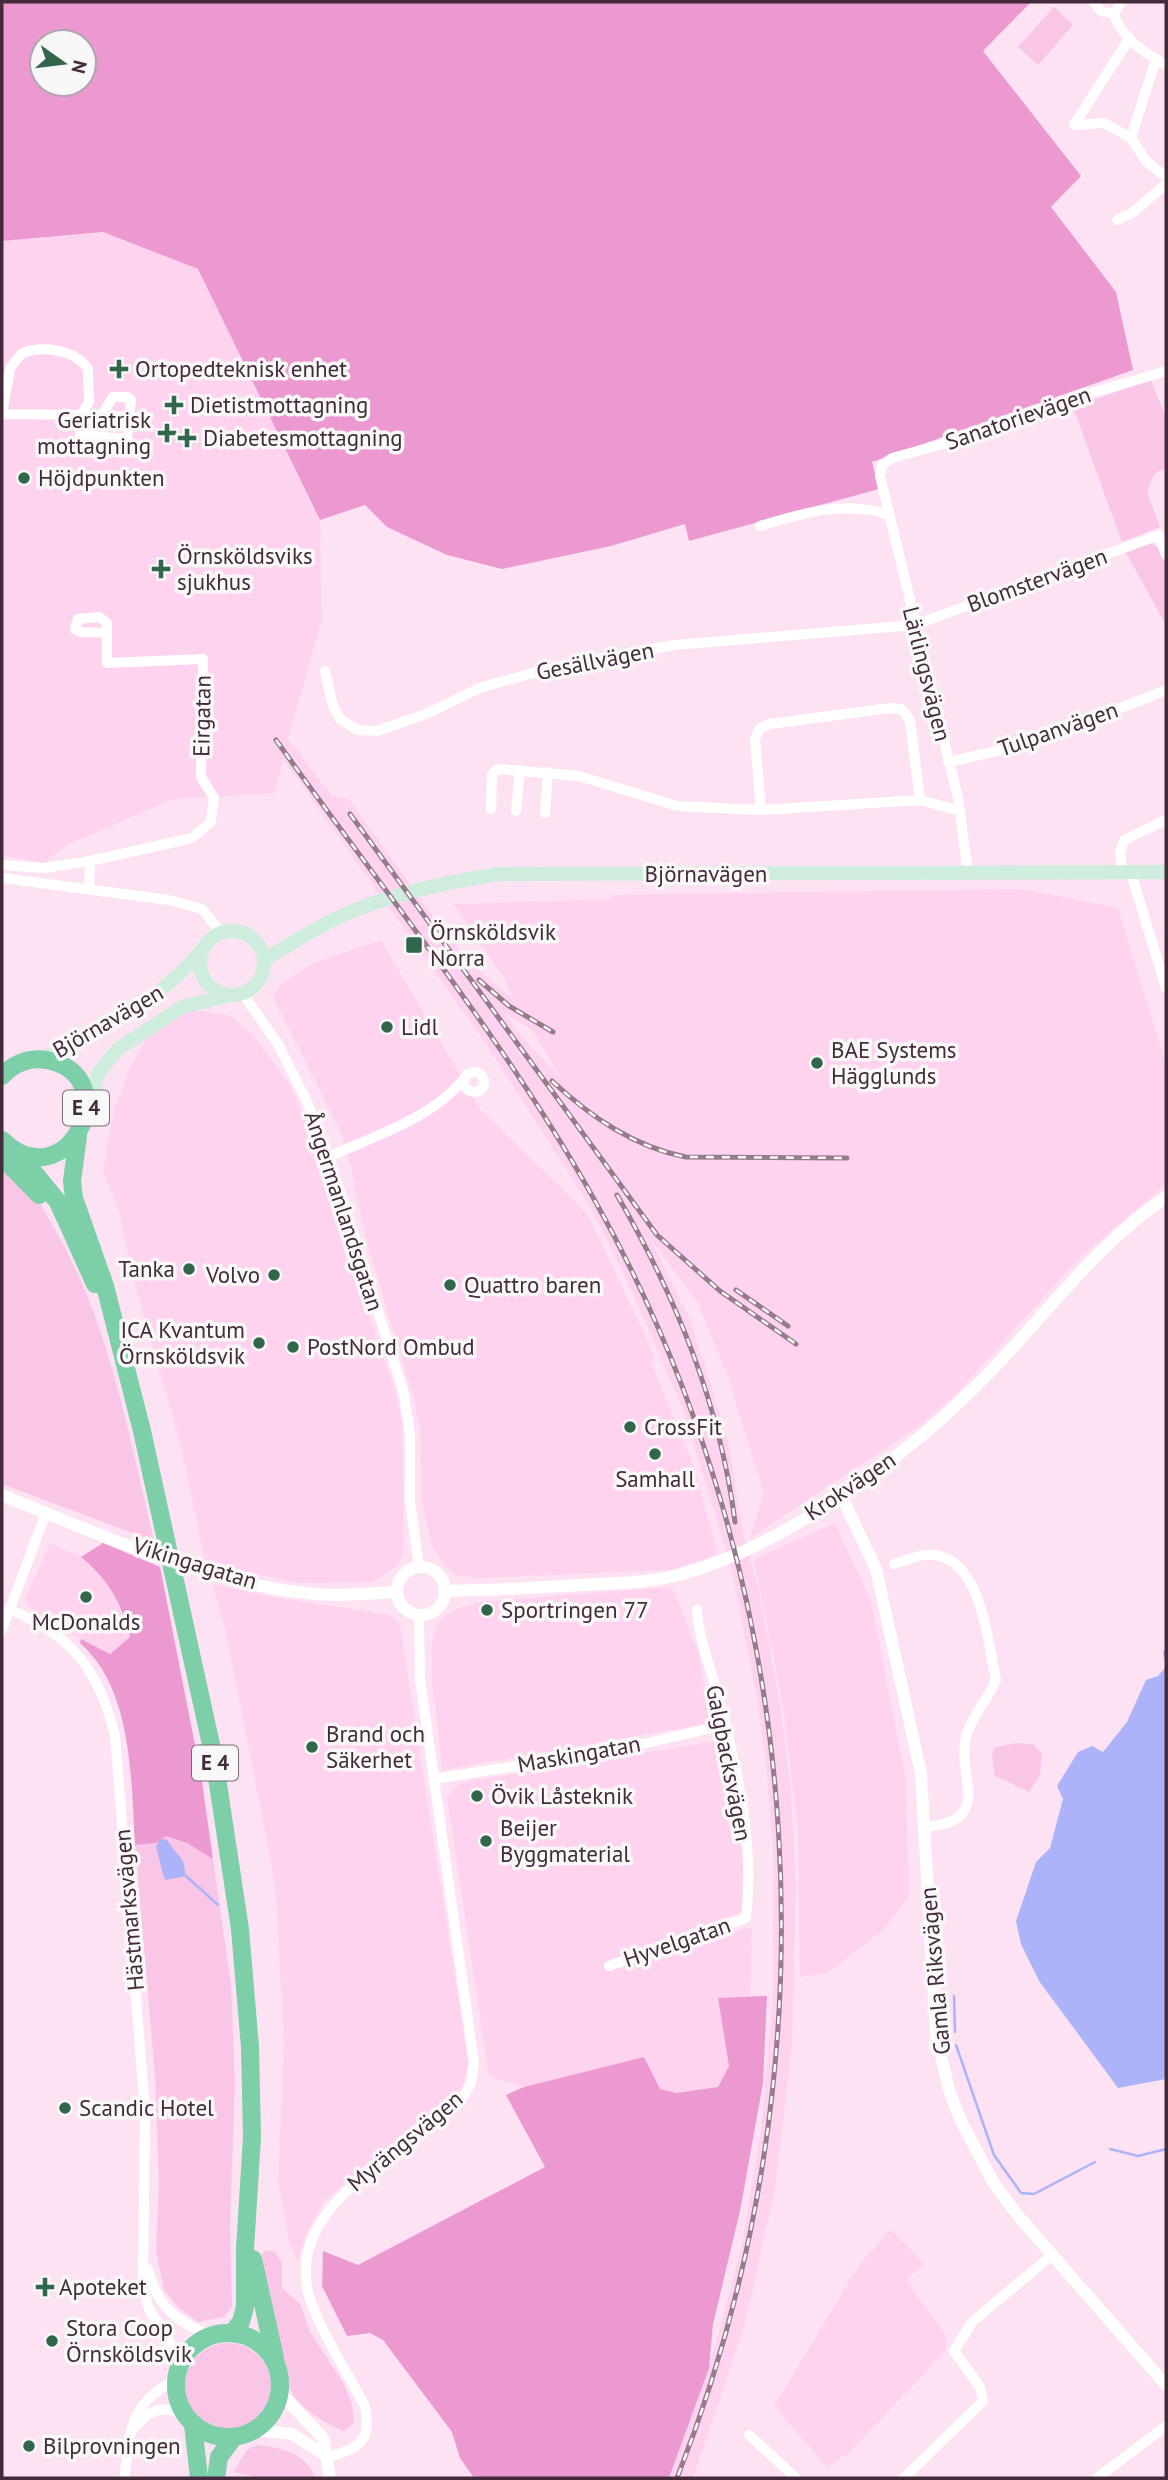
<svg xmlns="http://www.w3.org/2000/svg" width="1168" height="2480" font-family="'PT Sans',sans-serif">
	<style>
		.built { fill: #fed3ef; fill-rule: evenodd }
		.green { fill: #fac6e8 }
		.forest { fill: #ec99d2; fill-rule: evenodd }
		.water { fill: #acb3f8 }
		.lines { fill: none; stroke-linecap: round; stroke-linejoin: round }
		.stream { stroke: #acb3f8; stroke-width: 2.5 }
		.minor { stroke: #fff; stroke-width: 10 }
		.tertiary { stroke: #fff; stroke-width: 12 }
		.secondary { stroke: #ceeddd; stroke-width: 14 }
		.trunk { stroke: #7ccfa6; stroke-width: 18 }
		.rail-casing { stroke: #957b8c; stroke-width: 5 }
		.rail { stroke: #f8f8f8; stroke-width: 2.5; stroke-dasharray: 8; stroke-linecap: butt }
		.poi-dot { fill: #31664b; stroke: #f8f8f8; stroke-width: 2.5 }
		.labels { text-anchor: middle; stroke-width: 7; stroke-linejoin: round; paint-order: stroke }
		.shield { fill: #f8f8f8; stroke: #7a6874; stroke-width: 2 }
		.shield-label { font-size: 21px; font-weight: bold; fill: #442b3c }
		.poi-label { font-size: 23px; fill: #442b3c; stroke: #f8f8f8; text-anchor: start }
		.street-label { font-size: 23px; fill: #442b3c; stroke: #f8f8f8 }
	</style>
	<rect width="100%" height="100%" fill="#fde2f3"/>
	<g class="built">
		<path d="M103,232L198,269L320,520L322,618L288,739L332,796L348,798L448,937L479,970L515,1001L503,976L453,904L612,899V895L1023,889L1118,908L1166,1065V1184L1078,1259L960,1390L922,1424L750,1538L764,1493L726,1371L697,1302L648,1235L690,1319L728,1441L744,1538L759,1590L780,1705L791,1793L796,1885L792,2044L775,2189L744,2328L693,2478H669L709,2368L741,2250L761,2131L773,1995V1850L766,1764L759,1710L732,1571L683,1409L622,1269L587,1202L484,1041L284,760L274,793L173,799L67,845L44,863L2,855V241ZM503,1012L532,1030L562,1079L520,1035Z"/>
		<polygon points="381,940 480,1109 587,1213 655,1357 651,1363 692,1462 718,1554 671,1570 475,1578 456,1575 442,1562 432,1546 422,1501 420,1430 414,1400 365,1236 349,1159 342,1135 273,997 282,983 314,963"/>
		<polygon points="185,1009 229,1015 251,1033 288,1082 322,1158 339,1226 396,1394 402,1423 404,1548 402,1559 395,1567 373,1582 300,1583 205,1563 181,1446 132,1274 120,1215 103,1171 113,1114 128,1071 153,1028"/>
		<polygon points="835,1523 871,1601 906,1780 909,1897 881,1932 827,1973 800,1977 798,1830 783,1705 754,1559"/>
		<polygon points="50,1543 81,1557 102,1575 123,1609 130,1637 110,1654 41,1617 24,1601"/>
		<polygon points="212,1584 278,1598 390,1615 400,1624 468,2061 463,2086 456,2097 372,2160 324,2201 305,2235 298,2262 289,2242 278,2178 284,2040 275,1883 225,1628"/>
		<polygon points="672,1587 699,1654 710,1723 442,1770 432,1680 432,1640 438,1624 445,1616 457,1609 480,1602"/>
		<polygon points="717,1741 722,1745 743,1857 742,1912 605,1962 609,1971 752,1927 750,1996 718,1999 729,2066 718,2087 676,2093 660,2089 644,2057 524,2087 489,2076 447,1798 459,1783"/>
		<polygon points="891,2229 924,2264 906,2280 946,2336 946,2350 850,2452 827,2467 774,2406 860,2264"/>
	</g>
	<g class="green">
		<polygon points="1054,7 1073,25 1038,65 1018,47"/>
		<polygon points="1151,380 1166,419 1166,468 1154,474 1147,492 1160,527 1122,542 1073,407"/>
		<polygon points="1147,542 1160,548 1166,565 1166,625 1125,551"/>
		<path d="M2,1147C41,1201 76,1261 98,1324C122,1395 137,1468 154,1541L2,1484Z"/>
		<polygon points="1015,1743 1033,1744 1042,1754 1040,1775 1029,1792 995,1776 992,1757 994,1748"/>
		<polygon points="166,1836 187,1843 213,1859 231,1985 235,2082 230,2227 232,2306 224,2317 198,2322 179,2308 164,2290 156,2251 159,2183 155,2076 135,1845 157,1843"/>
		<path d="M266,2250L275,2252L282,2262V2288L300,2304L310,2332L344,2384L352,2404L354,2422L345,2431C329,2427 301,2408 292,2393C279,2370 263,2282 262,2254Z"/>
		<circle cx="228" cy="2386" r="43"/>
		<path d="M257,2445C281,2447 306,2453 315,2478H261L233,2472L248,2449Z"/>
	</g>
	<g class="forest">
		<path d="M2,2H1031L983,51L1081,176L1051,207L1116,292L1133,370L872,462L879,489L689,541L685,524L611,546L502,569L447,555L387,527L365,505L320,520L198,269L103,232L2,241ZM42,42H84V84H42Z"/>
		<path d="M103,1543L160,1567L201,1775L213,1859L187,1843L166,1836L157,1843L135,1845C131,1781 133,1689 80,1643L81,1639L110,1654L130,1637C122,1603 108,1579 81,1557Z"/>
		<polygon points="767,1996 763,2083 740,2211 713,2324 709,2368 669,2478 474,2478 460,2458 452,2432 383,2340 370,2333 347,2336 322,2286 323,2251 358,2265 545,2167 506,2095 524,2087 644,2057 660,2089 676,2093 718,2087 729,2066 718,1998"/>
	</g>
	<g class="water">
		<polygon points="1166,1646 1166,2079 1118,2088 1039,1981 1021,1944 1016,1921 1036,1862 1050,1848 1063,1799 1057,1786 1078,1752 1092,1746 1103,1752 1127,1722 1146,1680 1158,1676 1166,1667 1163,1653"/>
		<path d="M166,1839L183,1861L186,1876L166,1880C162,1876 159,1855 156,1847L160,1840Z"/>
	</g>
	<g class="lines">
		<g class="stream">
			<polyline points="186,1876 218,1905"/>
			<polyline points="954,1996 955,2032"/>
			<polyline points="956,2045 994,2155 1021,2193 1034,2194 1095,2162"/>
			<polyline points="1110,2149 1138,2156 1166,2149"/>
		</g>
		<g class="minor">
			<path d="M1094,2L1101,11L1114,14C1120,37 1146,54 1166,65"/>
			<polyline points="1114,14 1121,2"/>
			<polyline points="1156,59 1131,138 1146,161 1166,177"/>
			<polyline points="1074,125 1129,39"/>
			<polyline points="1074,125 1104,123 1131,138"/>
			<polyline points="1117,220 1132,213 1166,184"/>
			<path d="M2,415L10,368L21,354C40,345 75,349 88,369L89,402L81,415L3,414"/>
			<polyline points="101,416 113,397 128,397 131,400 127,439 80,435 81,415 129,417"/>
			<path d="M760,526C803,513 845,500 889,515"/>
			<polyline points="325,671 333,706 340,719 357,730 377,731 426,714 482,687 559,666 675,645 915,625 1159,535 1166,555"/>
			<polyline points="948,762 1029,744 1166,690"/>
			<polyline points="491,809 492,774 498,769 579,776 677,806 761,810 920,800 960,811"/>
			<polyline points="761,810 755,740 759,729 770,724 890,708 901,709 910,720 920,800"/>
			<polyline points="516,811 520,770"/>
			<polyline points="545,813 548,772"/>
			<polyline points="2,865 44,868 90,861 192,838 211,822 214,798 201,777 203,659 107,663 107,623 99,617 78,619 75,629 81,632 107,633"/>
			<polyline points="968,873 958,798 880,476 882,465 892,458 975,435 1078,397 1166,371"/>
			<polyline points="1122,873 1120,852 1124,840 1166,820"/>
			<polyline points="1131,873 1166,988"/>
			<polyline points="2,878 169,900 202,909 221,933"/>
			<polyline points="89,889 90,861"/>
			<polyline points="243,994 278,1044 306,1100 329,1157 403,1390 410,1434 410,1501 419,1567"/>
			<circle cx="474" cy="1082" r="10"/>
			<path d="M329,1157C375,1135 430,1120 464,1079"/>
			<path d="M894,1564C904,1561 915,1556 925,1555C981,1550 987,1640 996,1679C989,1700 971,1716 966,1737C956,1777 996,1822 924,1827"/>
			<path d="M9,1609C73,1636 98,1669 115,1735L145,2111L143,2287L149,2309L178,2356L179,2369"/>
			<polyline points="2,1630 46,1513"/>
			<polyline points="434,1779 617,1750 724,1725"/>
			<path d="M609,1966L746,1918C755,1846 737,1768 719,1699C711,1669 699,1641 697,1610"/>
			<path d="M148,2269C157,2306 176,2322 212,2336"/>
			<path d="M134,2428C150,2409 163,2404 186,2416"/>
			<polyline points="749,2435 796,2478"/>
			<path d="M328,2457C360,2448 372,2441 365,2406C348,2374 319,2329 309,2296C283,2200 413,2152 464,2095L471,2083L474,2063L420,1679L419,1614"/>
			<path d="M124,2478C132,2427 127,2407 176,2379"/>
			<polyline points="904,2478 983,2401 980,2387 954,2351 972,2322 1051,2256"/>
			<polyline points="1097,2478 1166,2426"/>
		</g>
		<g class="tertiary">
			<path d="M2,1495C100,1535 226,1592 333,1595C354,1595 376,1593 397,1592"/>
			<polyline points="841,1495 876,1569 921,1774 936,2034 949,2090 960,2119 993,2182 1019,2217 1166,2385"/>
			<circle cx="421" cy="1591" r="24"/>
			<path d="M444,1591C490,1591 536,1587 582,1585C615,1583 650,1583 682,1574C788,1545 914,1451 990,1372C1047,1313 1098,1243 1166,1197"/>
			<polyline points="280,2393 323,2438 330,2478"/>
			<polyline points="255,2430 292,2434 328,2457"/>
		</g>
		<g class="secondary">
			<circle cx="232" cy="963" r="32"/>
			<path d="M264,959C289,946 313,929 339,917C390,894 445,882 500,874L1166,872"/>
			<path d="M39,1059C63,1052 81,1039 103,1027C146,1002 168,989 202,950"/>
			<polyline points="87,1107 99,1072 118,1049 182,1007 226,996"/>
		</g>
		<g class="trunk">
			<path d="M2,1076C13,1064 29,1057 46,1060C129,1075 67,1203 2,1140"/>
			<polyline points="78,1136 72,1181 74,1198 105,1286 142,1431 214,1758 240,1929 250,2047 252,2137 245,2249 245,2307 241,2322 232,2333"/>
			<polyline points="18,1153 58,1202 95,1284"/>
			<polyline points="2,1157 39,1195"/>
			<polyline points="253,2259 275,2358"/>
			<circle cx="228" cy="2385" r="52"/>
			<polyline points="193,2424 199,2478"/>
			<polyline points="216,2478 219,2457 234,2437"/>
		</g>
		<defs>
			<g id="rail">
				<path d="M276,740C383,891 503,1037 594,1199C812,1586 840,2066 677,2478"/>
				<polyline points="350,814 657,1235 720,1291 796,1344"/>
				<polyline points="479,980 509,1006 553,1032"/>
				<path d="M552,1081C591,1117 634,1147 686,1157L847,1158"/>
				<path d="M617,1195C676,1297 720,1404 735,1522"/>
				<polyline points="736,1290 788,1326"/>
			</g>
		</defs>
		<use href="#rail" class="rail-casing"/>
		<use href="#rail" class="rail"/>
	</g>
	<g class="poi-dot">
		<path d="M115.5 358.5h7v7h7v7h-7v7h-7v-7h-7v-7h7z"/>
		<path d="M170.5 394.5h7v7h7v7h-7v7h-7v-7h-7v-7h7z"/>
		<path d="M163.5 422.5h7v7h7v7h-7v7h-7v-7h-7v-7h7z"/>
		<path d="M183.5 427.5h7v7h7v7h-7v7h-7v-7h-7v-7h7z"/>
		<circle cx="24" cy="478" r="7"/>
		<path d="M157.5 558.5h7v7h7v7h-7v7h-7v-7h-7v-7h7z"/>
		<rect x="405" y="936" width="18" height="18" rx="3.5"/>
		<circle cx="387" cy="1027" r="7"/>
		<circle cx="817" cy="1063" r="7"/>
		<circle cx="189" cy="1269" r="7"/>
		<circle cx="274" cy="1275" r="7"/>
		<circle cx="450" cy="1285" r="7"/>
		<circle cx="259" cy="1343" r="7"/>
		<circle cx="293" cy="1347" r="7"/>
		<circle cx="630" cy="1427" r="7"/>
		<circle cx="655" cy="1454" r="7"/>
		<circle cx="86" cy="1597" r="7"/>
		<circle cx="487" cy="1610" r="7"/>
		<circle cx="312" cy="1747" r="7"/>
		<circle cx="477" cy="1796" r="7"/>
		<circle cx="486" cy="1841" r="7"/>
		<circle cx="65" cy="2108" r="7"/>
		<path d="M41.5 2276.5h7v7h7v7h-7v7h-7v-7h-7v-7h7z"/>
		<circle cx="52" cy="2341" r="7"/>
		<circle cx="29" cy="2446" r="7"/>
	</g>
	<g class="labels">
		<g class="shield">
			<rect x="63" y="1090.5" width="46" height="35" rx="5"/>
			<rect x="192" y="1745.5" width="46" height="35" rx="5"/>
		</g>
		<g class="shield-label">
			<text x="86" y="1115">E 4</text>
			<text x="215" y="1770">E 4</text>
		</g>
		<g class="poi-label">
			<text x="135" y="377">Ortopedteknisk enhet</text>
			<text x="190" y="413">Dietistmottagning</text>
			<text x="151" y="428" text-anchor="end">Geriatrisk<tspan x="151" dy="26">mottagning</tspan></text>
			<text x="203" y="446">Diabetesmottagning</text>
			<text x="38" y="486">Höjdpunkten</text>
			<text x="177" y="564">Örnsköldsviks<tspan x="177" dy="26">sjukhus</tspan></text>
			<text x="430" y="940">Örnsköldsvik<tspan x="430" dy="26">Norra</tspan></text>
			<text x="401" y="1035">Lidl</text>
			<text x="831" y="1058">BAE Systems<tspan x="831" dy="26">Hägglunds</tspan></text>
			<text x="175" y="1277" text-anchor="end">Tanka</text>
			<text x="260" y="1283" text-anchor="end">Volvo</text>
			<text x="464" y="1293">Quattro baren</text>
			<text x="245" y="1338" text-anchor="end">ICA Kvantum<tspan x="245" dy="26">Örnsköldsvik</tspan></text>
			<text x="307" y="1355">PostNord Ombud</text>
			<text x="644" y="1435">CrossFit</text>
			<text x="655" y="1487" text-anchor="middle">Samhall</text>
			<text x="501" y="1618">Sportringen 77</text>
			<text x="86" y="1630" text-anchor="middle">McDonalds</text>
			<text x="326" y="1742">Brand och<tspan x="326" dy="26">Säkerhet</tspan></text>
			<text x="491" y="1804">Övik Låsteknik</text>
			<text x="500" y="1836">Beijer<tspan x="500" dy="26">Byggmaterial</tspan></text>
			<text x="79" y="2116">Scandic Hotel</text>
			<text x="59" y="2295">Apoteket</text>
			<text x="66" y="2336">Stora Coop<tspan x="66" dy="26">Örnsköldsvik</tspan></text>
			<text x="43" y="2454">Bilprovningen</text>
		</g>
		<g class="street-label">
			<text transform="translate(1018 418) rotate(-19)" y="8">Sanatorievägen</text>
			<text transform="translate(1037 580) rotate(-20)" y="8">Blomstervägen</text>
			<text transform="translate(595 661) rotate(-11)" y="8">Gesällvägen</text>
			<text transform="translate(927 674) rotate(76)" y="8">Lärlingsvägen</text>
			<text transform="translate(202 716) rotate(-89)" y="8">Eirgatan</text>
			<text transform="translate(1058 729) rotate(-19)" y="8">Tulpanvägen</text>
			<text x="706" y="882">Björnavägen</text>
			<text transform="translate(108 1021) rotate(-30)" y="8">Björnavägen</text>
			<text transform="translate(344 1211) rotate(72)" y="8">Ångermanlandsgatan</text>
			<text transform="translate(850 1486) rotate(-34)" y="8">Krokvägen</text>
			<text transform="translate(195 1563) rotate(17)" y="8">Vikingagatan</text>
			<text transform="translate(579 1754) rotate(-10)" y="8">Maskingatan</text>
			<text transform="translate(729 1763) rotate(79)" y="8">Galgbacksvägen</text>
			<text transform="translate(129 1910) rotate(-95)" y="8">Hästmarksvägen</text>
			<text transform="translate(677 1942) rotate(-19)" y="8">Hyvelgatan</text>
			<text transform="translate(935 1971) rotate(-95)" y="8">Gamla Riksvägen</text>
			<text transform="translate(405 2141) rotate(-40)" y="8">Myrängsvägen</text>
		</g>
	</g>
	<rect width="1168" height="2480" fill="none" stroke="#442b3c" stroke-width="7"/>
	<g transform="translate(63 63) rotate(104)"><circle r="33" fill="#f8f8f8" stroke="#b0a6ad" stroke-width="2"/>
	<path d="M0-5L12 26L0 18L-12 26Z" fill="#31664b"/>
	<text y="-10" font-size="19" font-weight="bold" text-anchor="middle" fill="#442b3c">N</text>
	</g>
</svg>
